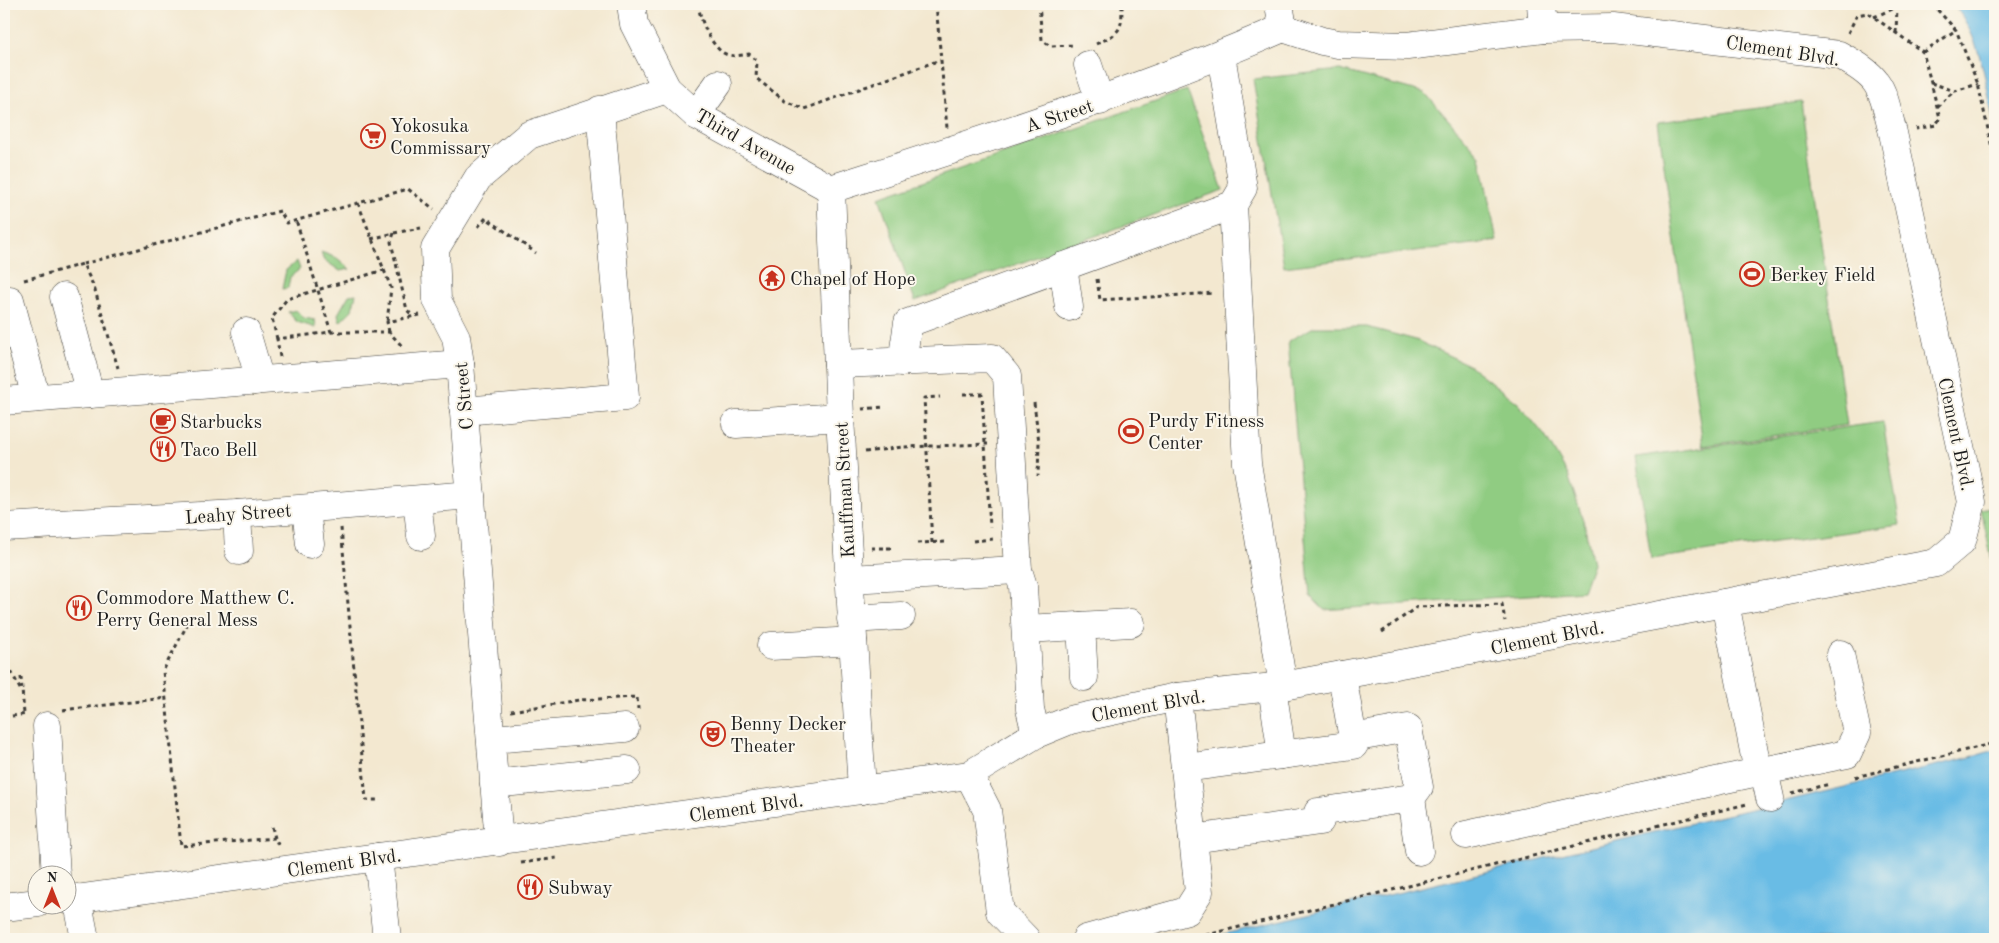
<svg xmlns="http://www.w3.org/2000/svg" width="1999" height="943" font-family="'Old Standard TT',serif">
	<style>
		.green { fill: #90cc82; stroke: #56744f }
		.water { fill: #69bce5; stroke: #426c80 }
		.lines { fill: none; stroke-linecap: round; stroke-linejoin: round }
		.minor-casing { stroke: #3c3b37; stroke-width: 29 }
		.path { stroke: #3c3b37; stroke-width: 3; stroke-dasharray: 4 4; stroke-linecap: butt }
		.minor { stroke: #fff; stroke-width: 28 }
		.labels { text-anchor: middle; stroke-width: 4; stroke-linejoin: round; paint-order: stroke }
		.street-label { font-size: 19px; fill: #1c1c1c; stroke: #fbf7ec }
		.poi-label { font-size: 19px; fill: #1c1c1c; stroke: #fbf7ec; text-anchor: start }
	</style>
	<rect width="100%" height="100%" fill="#fbf7ec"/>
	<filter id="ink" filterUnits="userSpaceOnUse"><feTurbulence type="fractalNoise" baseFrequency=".02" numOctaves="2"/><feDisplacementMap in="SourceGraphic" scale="10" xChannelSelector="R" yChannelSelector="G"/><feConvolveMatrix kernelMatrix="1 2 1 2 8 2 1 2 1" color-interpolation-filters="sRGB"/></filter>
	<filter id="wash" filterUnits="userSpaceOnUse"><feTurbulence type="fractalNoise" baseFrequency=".0096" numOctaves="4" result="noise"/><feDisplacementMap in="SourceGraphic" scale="20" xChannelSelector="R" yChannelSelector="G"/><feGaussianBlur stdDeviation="1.12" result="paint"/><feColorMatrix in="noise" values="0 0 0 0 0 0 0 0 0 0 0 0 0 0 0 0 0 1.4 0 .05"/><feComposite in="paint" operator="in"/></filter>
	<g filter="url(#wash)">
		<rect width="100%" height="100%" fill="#f3e8d0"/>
		<g class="green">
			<polygon points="1340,70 1425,93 1480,156 1497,241 1284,267 1253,79"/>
			<polygon points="1187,90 1223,190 915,301 879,197"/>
			<polygon points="1801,102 1847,425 1703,446 1658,122"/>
			<polygon points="321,252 337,258 350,269 340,271 323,259"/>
			<polygon points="297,261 300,269 290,277 288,288 282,289 286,270"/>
			<polygon points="356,294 352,310 340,322 338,314 349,295"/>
			<polygon points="296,310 304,318 315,320 316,328 297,322 288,312"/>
			<polygon points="1314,327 1367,327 1416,340 1469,365 1518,403 1545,436 1568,475 1584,523 1593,563 1583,591 1324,610 1310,596 1288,341"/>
			<polygon points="1883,422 1900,525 1651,559 1636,457"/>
			<polygon points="1995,506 1995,576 1981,509"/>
		</g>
		<g class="water">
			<path d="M1953,4H1995V129C1986,86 1982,38 1953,4Z"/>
			<polygon points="1995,750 1995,939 1203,939 1967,758"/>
		</g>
	</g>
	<g filter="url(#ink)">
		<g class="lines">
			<defs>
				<g id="minor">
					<polyline points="631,4 634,24 667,89 696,115 831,189"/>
					<polyline points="1279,4 1283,28"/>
					<polyline points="1541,4 1543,29"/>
					<polyline points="1088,65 1100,101"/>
					<polyline points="696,115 718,84"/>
					<polyline points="831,189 840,417 862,790"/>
					<path d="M831,189C983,140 1136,92 1283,28"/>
					<polyline points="1233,205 1247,463 1283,686"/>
					<polyline points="1063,266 1069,307"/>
					<polyline points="64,297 90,394"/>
					<polyline points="10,300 36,398"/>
					<polyline points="246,332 257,370 255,381"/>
					<polyline points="902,362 908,323 1233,205 1243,188 1221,55"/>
					<polyline points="838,364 992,358 1007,376 1018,570 1023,586 1030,709 1036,734"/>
					<polyline points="4,401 460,364"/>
					<polyline points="464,411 625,397 600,110"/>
					<polyline points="736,424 840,417"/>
					<polyline points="417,500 421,536"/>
					<polyline points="306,509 310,544"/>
					<polyline points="237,514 239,551"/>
					<polyline points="4,527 237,514 471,495"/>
					<polyline points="849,579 1018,570"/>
					<polyline points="851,619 901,616"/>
					<polyline points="1081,626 1084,677"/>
					<polyline points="1026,629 1131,623"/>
					<polyline points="771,646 853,641"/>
					<polyline points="1272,687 1282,755"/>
					<polyline points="47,726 56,876"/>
					<polyline points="491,739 625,728"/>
					<polyline points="1185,768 1354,745 1342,675"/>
					<polyline points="1764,771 1770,798"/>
					<polyline points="1758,772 1847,754 1857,733 1840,654"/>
					<polyline points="969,775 987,810 1000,912 1026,939"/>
					<polyline points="494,784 627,770"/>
					<polyline points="1411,798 1419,851"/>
					<polyline points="1466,835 1758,772 1725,603"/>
					<polyline points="1193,839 1320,821 1318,812 1411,798 1419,787 1408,728 1352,738"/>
					<polyline points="499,842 460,364 456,337 437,300 435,249 478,178 529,135 667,89"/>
					<polyline points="378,857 387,939"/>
					<polyline points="77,898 85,939"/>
					<path d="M68,900L969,775L1036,734L1070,720L1177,697L1283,686L1342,675L1936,563L1962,541L1972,502L1893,133C1881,86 1883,79 1839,55L1613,28L1543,29L1407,46L1338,44L1322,41L1283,28"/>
					<polyline points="4,907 38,903"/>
					<polyline points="1086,939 1187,911 1199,892 1177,697"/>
				</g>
			</defs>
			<use href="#minor" class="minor-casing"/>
			<g class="path">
				<path d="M698,4C700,19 709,42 722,52C730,58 741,55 749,54L757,61L756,78L785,101L804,109L940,60"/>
				<polyline points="936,4 947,128"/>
				<polyline points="1039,4 1042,40 1050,46 1075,45"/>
				<polyline points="1932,4 1956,30 1978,84 1995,161"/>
				<polyline points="1874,17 1897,7 1899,4"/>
				<polyline points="1848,33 1857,15 1868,13 1923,52 1940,118 1936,125 1916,129"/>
				<polyline points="1896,33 1897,7"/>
				<path d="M1096,44C1121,32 1122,31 1122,4"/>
				<polyline points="1923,52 1956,30"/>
				<polyline points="1931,83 1955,91 1978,84"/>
				<polyline points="1937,107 1954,91"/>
				<polyline points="358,203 391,288 387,322"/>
				<polyline points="478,227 486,218 536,253"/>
				<polyline points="394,233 421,228"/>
				<polyline points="371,239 394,233 391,242 407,310 413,316"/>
				<polyline points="83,264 280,211 287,223 408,189 434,209"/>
				<polyline points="1097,279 1100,300 1214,293"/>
				<polyline points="24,280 83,264 94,287 118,368"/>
				<polyline points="331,332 389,332 402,346"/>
				<polyline points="389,332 387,322 420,315"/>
				<polyline points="277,339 272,318 287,299 384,270"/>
				<polyline points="280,357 277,339 331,332 296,220"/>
				<polyline points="963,394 982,394 990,527"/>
				<polyline points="1034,403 1039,442 1038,476"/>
				<polyline points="862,409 884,407"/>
				<polyline points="865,452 903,447 988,444"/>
				<polyline points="341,528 366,800 380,800"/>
				<polyline points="973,541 993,539"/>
				<polyline points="917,543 947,542"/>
				<polyline points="932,543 924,398 940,397"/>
				<polyline points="871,548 892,548"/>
				<polyline points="188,623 163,671 181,846 275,838 279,847"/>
				<polyline points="1382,632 1417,607 1502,604 1505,621"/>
				<polyline points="4,657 21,691"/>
				<polyline points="21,677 24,714"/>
				<polyline points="63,710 166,698"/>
				<polyline points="511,711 579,700 637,697 638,709"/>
				<polyline points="4,717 27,714"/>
				<polyline points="1855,777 1995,743"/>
				<polyline points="1792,793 1830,784"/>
				<polyline points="272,827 275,838"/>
				<polyline points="521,863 557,858"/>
				<polyline points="6,930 8,939"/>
				<polyline points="1190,939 1747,804"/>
			</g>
			<use href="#minor" class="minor"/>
		</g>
	</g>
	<defs>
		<symbol id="supermarket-ring" viewBox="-11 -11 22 22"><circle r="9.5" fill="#fbf7ec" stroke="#c8321e" stroke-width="1.5"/><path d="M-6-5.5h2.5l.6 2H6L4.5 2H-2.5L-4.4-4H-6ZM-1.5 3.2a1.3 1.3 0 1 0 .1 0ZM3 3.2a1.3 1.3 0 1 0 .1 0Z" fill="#c8321e"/></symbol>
		<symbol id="stadium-ring" viewBox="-11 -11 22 22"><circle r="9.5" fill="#fbf7ec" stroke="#c8321e" stroke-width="1.5"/><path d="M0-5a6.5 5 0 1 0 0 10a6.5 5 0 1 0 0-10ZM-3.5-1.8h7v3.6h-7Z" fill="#c8321e"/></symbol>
		<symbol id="temple-ring" viewBox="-11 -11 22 22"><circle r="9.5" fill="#fbf7ec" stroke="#c8321e" stroke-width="1.5"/><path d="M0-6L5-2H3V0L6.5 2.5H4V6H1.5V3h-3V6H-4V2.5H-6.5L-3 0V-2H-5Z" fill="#c8321e"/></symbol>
		<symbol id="cafe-ring" viewBox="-11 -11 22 22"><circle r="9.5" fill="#fbf7ec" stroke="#c8321e" stroke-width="1.5"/><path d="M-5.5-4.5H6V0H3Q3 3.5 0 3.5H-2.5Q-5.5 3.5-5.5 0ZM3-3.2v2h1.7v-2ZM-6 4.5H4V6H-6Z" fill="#c8321e"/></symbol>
		<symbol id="restaurant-ring" viewBox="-11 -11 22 22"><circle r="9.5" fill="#fbf7ec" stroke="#c8321e" stroke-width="1.5"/><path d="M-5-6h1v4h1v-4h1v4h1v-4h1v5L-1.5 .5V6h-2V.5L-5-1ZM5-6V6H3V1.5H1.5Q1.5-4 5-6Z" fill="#c8321e"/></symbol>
		<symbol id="theatre-ring" viewBox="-11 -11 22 22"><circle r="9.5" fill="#fbf7ec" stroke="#c8321e" stroke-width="1.5"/><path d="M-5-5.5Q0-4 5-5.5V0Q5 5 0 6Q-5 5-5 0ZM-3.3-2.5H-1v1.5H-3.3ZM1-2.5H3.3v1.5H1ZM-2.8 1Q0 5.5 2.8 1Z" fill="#c8321e"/></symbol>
	</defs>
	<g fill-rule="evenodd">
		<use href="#supermarket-ring" x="359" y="122" width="28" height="28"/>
		<use href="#stadium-ring" x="1738" y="260" width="28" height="28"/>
		<use href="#temple-ring" x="758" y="264" width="28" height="28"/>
		<use href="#cafe-ring" x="149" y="407" width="28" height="28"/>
		<use href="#stadium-ring" x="1117" y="417" width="28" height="28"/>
		<use href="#restaurant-ring" x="149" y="435" width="28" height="28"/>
		<use href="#restaurant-ring" x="65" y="594" width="28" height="28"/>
		<use href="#theatre-ring" x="699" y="720" width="28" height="28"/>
		<use href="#restaurant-ring" x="516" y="873" width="28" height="28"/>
	</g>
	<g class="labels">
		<g class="street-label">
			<text transform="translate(1783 50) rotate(9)" y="7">Clement Blvd.</text>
			<text transform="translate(1059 115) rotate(-18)" y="7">A Street</text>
			<text transform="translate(746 141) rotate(30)" y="7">Third Avenue</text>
			<text transform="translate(463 396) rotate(-95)" y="7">C Street</text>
			<text transform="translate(1957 434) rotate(78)" y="7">Clement Blvd.</text>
			<text transform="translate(844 490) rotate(-93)" y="7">Kauffman Street</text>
			<text transform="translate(238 513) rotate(-4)" y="7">Leahy Street</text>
			<text transform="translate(1547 637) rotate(-11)" y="7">Clement Blvd.</text>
			<text transform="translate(1148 705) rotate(-10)" y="7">Clement Blvd.</text>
			<text transform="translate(746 807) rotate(-8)" y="7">Clement Blvd.</text>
			<text transform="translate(344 862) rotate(-8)" y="7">Clement Blvd.</text>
		</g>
		<g class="poi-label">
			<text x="390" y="132">Yokosuka<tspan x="390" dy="22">Commissary</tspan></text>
			<text x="1770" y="281">Berkey Field</text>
			<text x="790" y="285">Chapel of Hope</text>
			<text x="1148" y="427">Purdy Fitness<tspan x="1148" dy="22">Center</tspan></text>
			<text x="180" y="428">Starbucks</text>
			<text x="180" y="456">Taco Bell</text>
			<text x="96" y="604">Commodore Matthew C.<tspan x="96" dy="22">Perry General Mess</tspan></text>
			<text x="730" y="730">Benny Decker<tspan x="730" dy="22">Theater</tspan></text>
			<text x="548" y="894">Subway</text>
		</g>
	</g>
	<rect width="1999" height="943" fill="none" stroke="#fbf7ec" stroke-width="20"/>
	<g transform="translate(52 890)"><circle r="24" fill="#fbf7ec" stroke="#a29f99"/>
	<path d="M0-4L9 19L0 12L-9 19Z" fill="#c8321e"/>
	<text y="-8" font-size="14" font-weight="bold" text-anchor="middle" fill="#1c1c1c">N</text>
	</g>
</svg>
